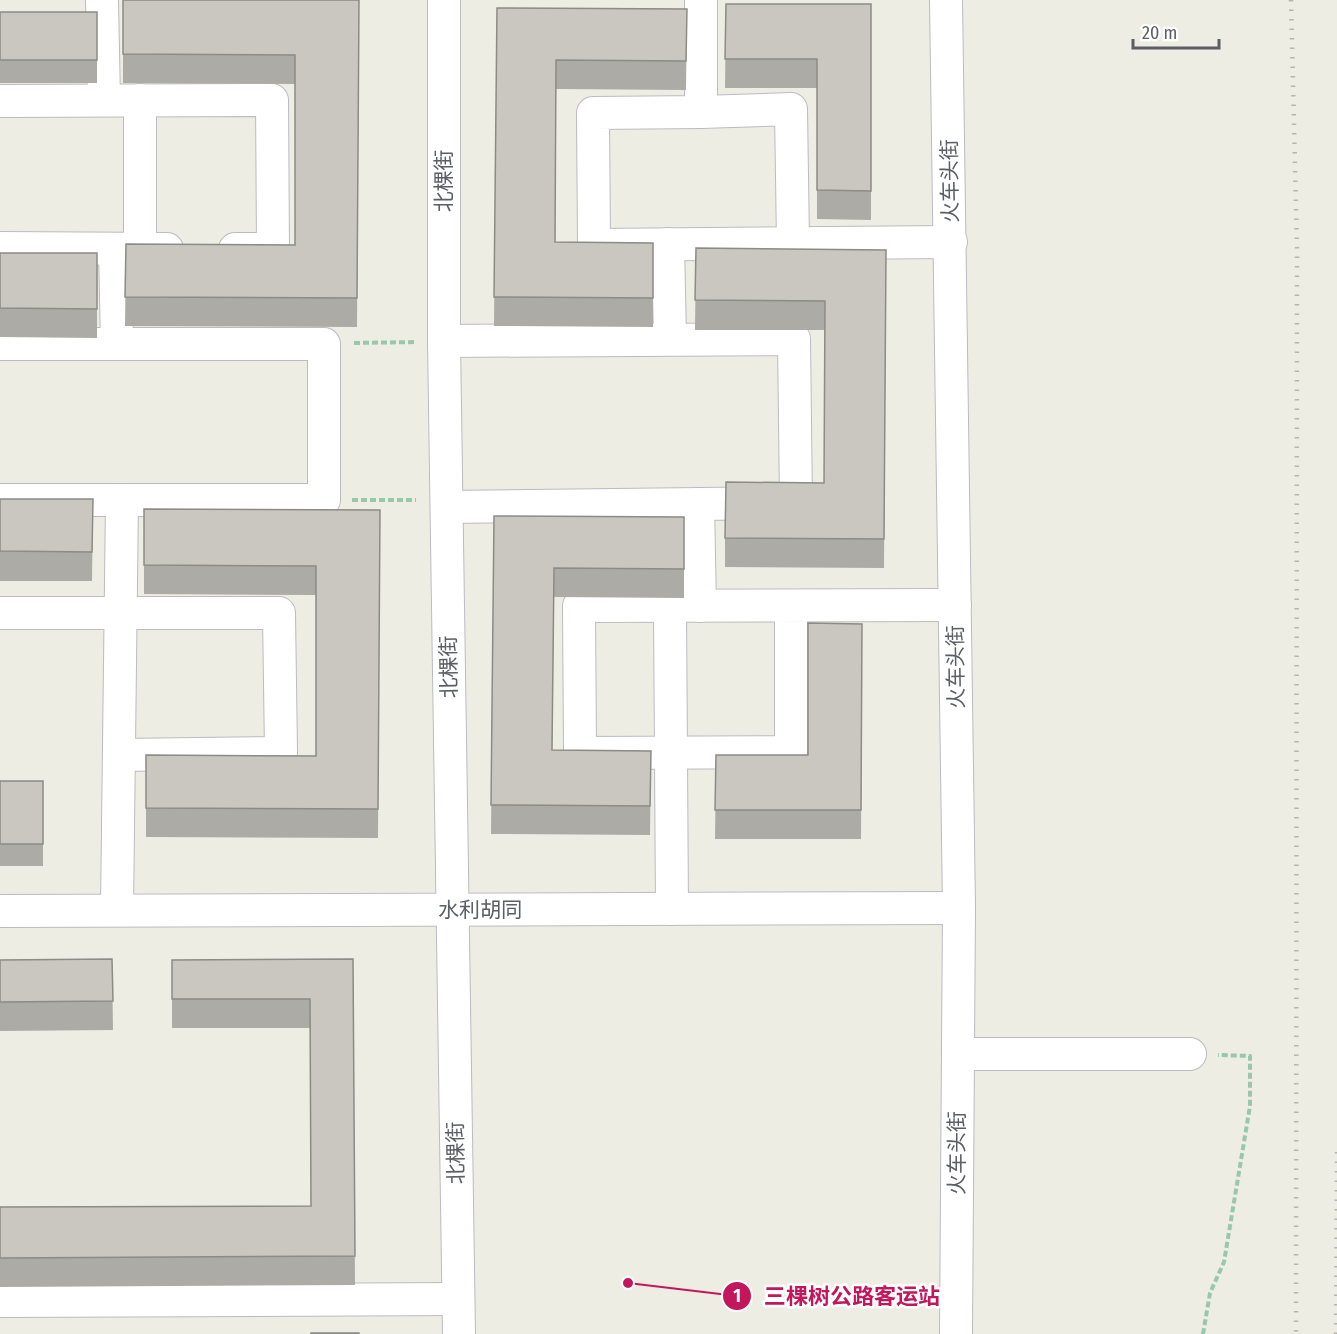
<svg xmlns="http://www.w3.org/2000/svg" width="1337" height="1334" font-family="'Fira Sans Condensed','Noto Sans SC',sans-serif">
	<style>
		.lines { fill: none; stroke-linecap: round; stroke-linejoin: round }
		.minor-casing { stroke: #babcc2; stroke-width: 34 }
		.path { stroke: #97c8ac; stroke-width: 4; stroke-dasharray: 6 3; stroke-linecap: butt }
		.minor { stroke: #fff; stroke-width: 32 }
		.rail { stroke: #b4b5b5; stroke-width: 4.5; stroke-dasharray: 1.5 8; stroke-linecap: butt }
		.wall { fill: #adaba5 }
		.building { fill: #c9c7c0; stroke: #8d8b86; stroke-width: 1.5 }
		.labels { text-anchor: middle; stroke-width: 5; stroke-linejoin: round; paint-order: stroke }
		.street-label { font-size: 21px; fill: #5b5e64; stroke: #fff }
		.leader { fill: none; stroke: #c2185b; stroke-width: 2 }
		.callout-dot { fill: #c2185b; stroke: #fff; stroke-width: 2 }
		.mark-label { font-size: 18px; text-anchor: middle; font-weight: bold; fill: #fff }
		.callout-label { font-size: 22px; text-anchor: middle; font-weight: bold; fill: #c2185b; stroke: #fff; stroke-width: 5; stroke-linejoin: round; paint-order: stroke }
	</style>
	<rect width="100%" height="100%" fill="#eeede3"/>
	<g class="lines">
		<defs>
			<g id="minor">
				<polyline points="102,0 104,100"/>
				<polyline points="444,0 444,341 459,1334"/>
				<polyline points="701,0 701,112 593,113 594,245 951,242"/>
				<polyline points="946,0 959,908 956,1334"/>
				<polyline points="140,100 140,249"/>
				<polyline points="0,101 272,100 273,249 235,249"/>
				<polyline points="701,112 791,109 793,243"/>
				<polyline points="668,244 670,339"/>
				<polyline points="0,248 167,249"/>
				<polyline points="115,249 117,344"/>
				<polyline points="444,341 794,339 796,503 447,507"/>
				<polyline points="0,344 324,344 324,500 0,500"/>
				<polyline points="698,504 700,606"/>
				<polyline points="670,606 672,909"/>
				<polyline points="791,606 791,752 580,753 579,606 955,605"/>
				<polyline points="0,613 279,613 281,753 119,755"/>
				<polyline points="117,910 122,500"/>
				<polyline points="0,911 959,908"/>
				<polyline points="958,1054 1190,1054"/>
				<polyline points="0,1301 458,1299"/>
			</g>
		</defs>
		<use href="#minor" class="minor-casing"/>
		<g class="path">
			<polyline points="354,343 416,342"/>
			<polyline points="352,500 416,500"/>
			<polyline points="1203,1334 1210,1293 1224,1262 1250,1106 1250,1056 1218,1055"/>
		</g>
		<use href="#minor" class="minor"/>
		<g class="rail">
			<polyline points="1291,0 1297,248 1296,1334"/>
			<polyline points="1336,1334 1337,1149"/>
		</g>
	</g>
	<g class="wall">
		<polygon points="123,0 359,0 357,327 125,326 126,244 295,245 295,84 123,83"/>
		<polygon points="726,4 871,4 871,220 817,219 817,88 725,88"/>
		<polygon points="497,8 687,9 686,90 556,89 555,242 653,243 653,327 494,326"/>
		<rect x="0" y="12" width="97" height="71"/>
		<polygon points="696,248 886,250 884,568 725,567 725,538 824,483 825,330 695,330"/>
		<polygon points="0,253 97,253 97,338 0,337"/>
		<polygon points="0,499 93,499 92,581 0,581"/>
		<polygon points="144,509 380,510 378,838 146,837 146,755 316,756 316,595 144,594"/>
		<polygon points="494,516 684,517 684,598 554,597 552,750 651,751 650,835 491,834"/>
		<polygon points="862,624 861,839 715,839 716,755 808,755"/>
		<rect x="0" y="781" width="43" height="85"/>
		<polygon points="112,959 113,1030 0,1031 0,960"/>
		<polygon points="353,959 355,1285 0,1287 0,1207 311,1206 310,1028 172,1028 172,960"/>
	</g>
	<g class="building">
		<polygon points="123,0 359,0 357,298 125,297 126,244 295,245 295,55 123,54"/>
		<polygon points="726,4 871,4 871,191 817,190 817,59 725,59"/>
		<polygon points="497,8 687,9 686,61 556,60 555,242 653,243 653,298 494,297"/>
		<rect x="0" y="12" width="97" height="48"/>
		<polygon points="696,248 886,250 884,539 725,538 726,482 824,483 825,301 695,300"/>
		<polygon points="0,253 97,253 97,309 0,308"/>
		<polygon points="0,499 93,499 92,552 0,551"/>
		<polygon points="144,509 380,510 378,809 146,808 146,755 316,756 316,566 144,565"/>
		<polygon points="494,516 684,517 684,569 554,568 552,750 651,751 650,806 491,805"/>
		<polygon points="808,623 862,624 861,810 715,810 716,755 808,755"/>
		<rect x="0" y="781" width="43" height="63"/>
		<polygon points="112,959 113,1001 0,1002 0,960"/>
		<polygon points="353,959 355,1256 0,1258 0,1207 311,1206 310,999 172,999 172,960"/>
		<rect x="311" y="1333" width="48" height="1"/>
	</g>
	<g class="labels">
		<g class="street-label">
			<text transform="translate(444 181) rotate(-90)" y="7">北棵街</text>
			<text transform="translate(950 181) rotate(-91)" y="7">火车头街</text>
			<text transform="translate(449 667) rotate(-91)" y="7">北棵街</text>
			<text transform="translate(956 667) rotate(-91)" y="7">火车头街</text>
			<text x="480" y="917">水利胡同</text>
			<text transform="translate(456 1153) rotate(-91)" y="7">北棵街</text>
			<text transform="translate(957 1153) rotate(-90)" y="7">火车头街</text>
		</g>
	</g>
	<path class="leader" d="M628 1283L737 1296"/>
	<g class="callout-dot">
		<circle cx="628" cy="1283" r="6"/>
		<circle cx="737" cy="1296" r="15"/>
	</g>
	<g class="mark-label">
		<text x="737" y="1302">1</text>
	</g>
	<g class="callout-label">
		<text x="852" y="1304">三棵树公路客运站</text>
	</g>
	<path d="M1133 39v9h86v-9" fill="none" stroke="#5b5e64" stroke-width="3"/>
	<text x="1142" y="39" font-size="18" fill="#5b5e64" stroke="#ffffff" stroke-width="4.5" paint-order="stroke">20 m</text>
</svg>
